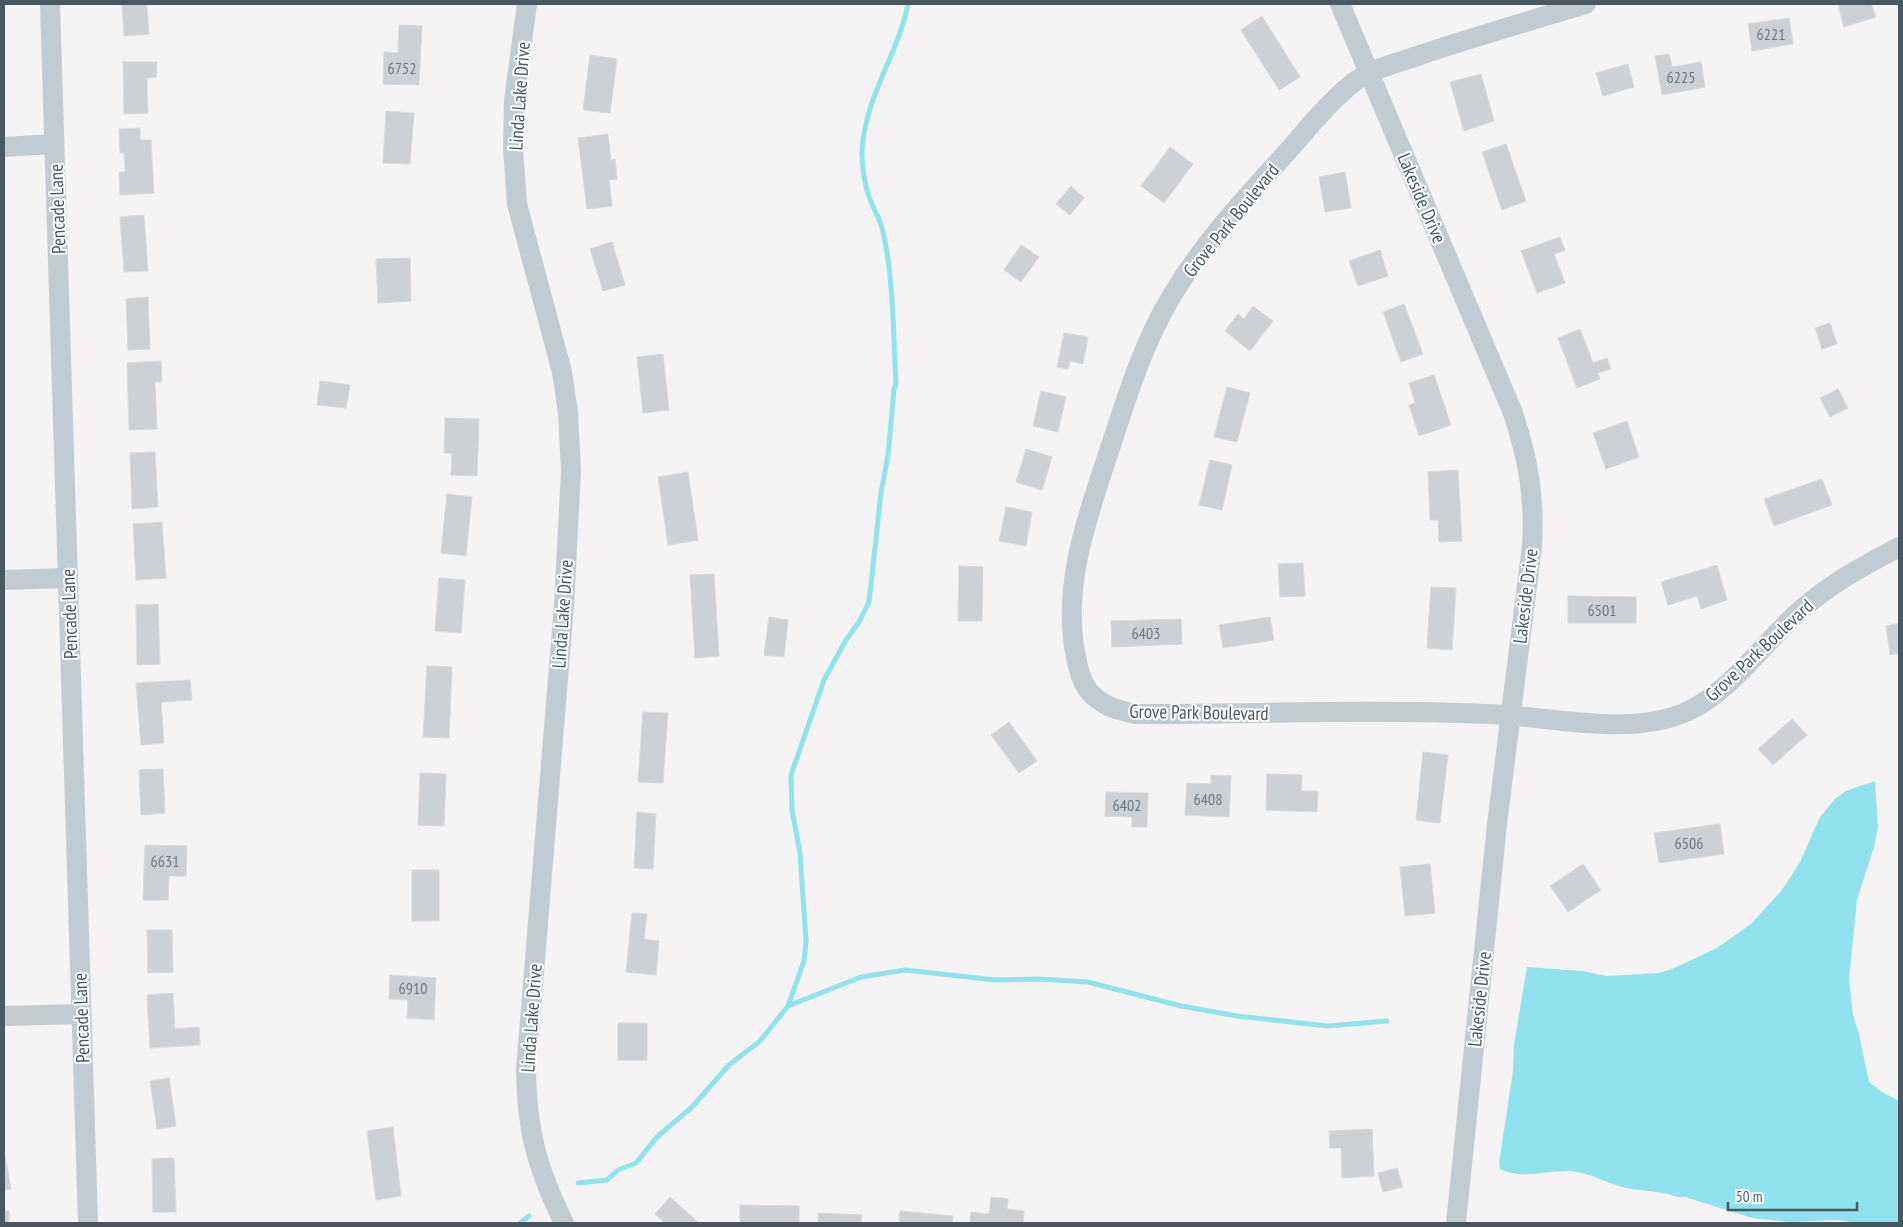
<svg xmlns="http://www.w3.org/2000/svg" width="1903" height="1227" font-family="'PT Sans Narrow',sans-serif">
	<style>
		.water { fill: #90e3ee }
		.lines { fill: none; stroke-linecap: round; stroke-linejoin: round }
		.stream { stroke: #90e3ee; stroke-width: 5 }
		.building { fill: #cdd0d5; stroke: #d7d9de }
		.minor { stroke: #c1cbd2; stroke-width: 20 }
		.labels { text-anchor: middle; stroke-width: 4; stroke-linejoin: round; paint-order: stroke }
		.number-label { font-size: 16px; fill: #6b767e }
		.street-label { font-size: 19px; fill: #4a5861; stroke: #fff }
	</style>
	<rect width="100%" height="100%" fill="#f5f3f3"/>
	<path class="water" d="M1875,781L1878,827L1874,847L1857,900L1849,978L1853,1015L1859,1034L1869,1082L1882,1092L1899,1101V1223H1858L1838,1220L1789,1222L1752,1218L1685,1197C1676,1198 1671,1194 1662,1193C1652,1191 1642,1190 1632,1189C1610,1186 1591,1172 1569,1171C1546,1170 1522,1180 1500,1169L1499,1163L1513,1071L1514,1045L1527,967L1582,971L1608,976L1659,973L1672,969L1717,948L1751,924L1782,890L1800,862L1820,817L1835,799L1846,791Z"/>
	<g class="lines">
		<g class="stream">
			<polyline points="788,1006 861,977 905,970 995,980 1040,979 1088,982 1181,1006 1237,1016 1328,1026 1387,1021"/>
			<path d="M578,1183L607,1180L618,1170L636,1163L657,1137L692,1107L729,1065L760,1041L788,1006L804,961L806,941L800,853L792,810L791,775L824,680L846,640L859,622L869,602L881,493L888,455L894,389L896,384C893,334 894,281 883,232C880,217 870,204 867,190C864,179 862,163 862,152C864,98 898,55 908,4"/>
			<polyline points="520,1223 529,1216"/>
		</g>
	</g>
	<g class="building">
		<polygon points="122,4 147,4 149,34 124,36"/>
		<polygon points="1838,4 1871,4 1876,17 1844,27"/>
		<polygon points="1262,16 1300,77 1279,90 1241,30"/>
		<polygon points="1789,18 1793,44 1752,51 1748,24"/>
		<polygon points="399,25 422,26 419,85 383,84 384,52 398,53"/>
		<polygon points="1669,54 1672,67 1701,62 1705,87 1662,95 1655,56"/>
		<polygon points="590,55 617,59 610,113 583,110"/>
		<polygon points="123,62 157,62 156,77 147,78 148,113 124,114"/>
		<polygon points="1628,64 1634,87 1603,96 1596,73"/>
		<polygon points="1481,74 1494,121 1464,131 1450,82"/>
		<polygon points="386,111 414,113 410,164 383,163"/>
		<polygon points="140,128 140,140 151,140 154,193 120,195 119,172 125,172 124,153 120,153 119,129"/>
		<polygon points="608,134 611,160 615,159 617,179 609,180 612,206 587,209 578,138"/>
		<polygon points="1506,144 1526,201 1502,210 1482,152"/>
		<polygon points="1170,147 1193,164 1164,203 1141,186"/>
		<polygon points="1345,172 1351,208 1325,212 1319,177"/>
		<polygon points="1071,186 1084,198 1070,215 1056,204"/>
		<polygon points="144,215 148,271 124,272 120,217"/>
		<polygon points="1560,237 1565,250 1554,254 1565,283 1537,293 1521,251"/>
		<polygon points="612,242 625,285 603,291 590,249"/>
		<polygon points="1021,245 1039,257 1021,282 1004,270"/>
		<polygon points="1380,250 1388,276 1358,286 1349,261"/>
		<polygon points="410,258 411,301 378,303 376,259"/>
		<polygon points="148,297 150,349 128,350 126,299"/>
		<polygon points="1404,304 1423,354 1401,362 1383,312"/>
		<polygon points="1253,306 1273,321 1250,351 1225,331 1238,314 1244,319"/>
		<polygon points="1830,323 1837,344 1822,349 1815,328"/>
		<polygon points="1580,329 1593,363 1607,358 1611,369 1598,373 1600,379 1577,388 1558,338"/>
		<polygon points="1064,333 1088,337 1083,364 1070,361 1068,369 1057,367"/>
		<polygon points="663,354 669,410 643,413 637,357"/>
		<polygon points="161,361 162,382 155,382 157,429 129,430 127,363"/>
		<polygon points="1434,375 1451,425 1419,436 1409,405 1415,403 1409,383"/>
		<polygon points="320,381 350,385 346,408 317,405"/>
		<polygon points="1227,387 1250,393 1237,442 1214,437"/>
		<polygon points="1838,389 1848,408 1830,417 1820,398"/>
		<polygon points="1041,391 1066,397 1058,432 1033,426"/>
		<polygon points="445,418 479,419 477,476 451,475 452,453 444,453"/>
		<polygon points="1627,421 1639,457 1606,469 1593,433"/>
		<polygon points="1026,449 1052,457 1042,490 1016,482"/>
		<polygon points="155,452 158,507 132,509 130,453"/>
		<polygon points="1210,460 1232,465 1222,510 1199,505"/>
		<polygon points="1458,470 1462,541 1439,542 1438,520 1430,520 1428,472"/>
		<polygon points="688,472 698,540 668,545 658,477"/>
		<polygon points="1822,479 1832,505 1774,526 1764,499"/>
		<polygon points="447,494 472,497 466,556 441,553"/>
		<polygon points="1006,507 1032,512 1026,546 999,541"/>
		<polygon points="162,522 166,578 136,580 133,524"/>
		<polygon points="1303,563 1305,596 1280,597 1278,564"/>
		<polygon points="1717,565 1727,600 1701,609 1697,596 1668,605 1661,582"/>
		<polygon points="959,566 983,567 982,621 958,621"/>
		<polygon points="714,574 719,656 695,658 690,575"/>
		<polygon points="439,578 465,580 461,633 435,631"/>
		<polygon points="1431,587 1456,588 1452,650 1427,648"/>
		<polygon points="1568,596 1636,597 1636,623 1568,623"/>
		<polygon points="158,604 160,664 137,665 136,605"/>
		<polygon points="769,617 788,620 784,657 764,655"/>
		<polygon points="1270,617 1274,640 1223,648 1219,625"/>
		<polygon points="1181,619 1182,644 1112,647 1111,621"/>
		<polygon points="1899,623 1899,653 1890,655 1886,626"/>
		<polygon points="427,666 452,667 449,738 423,737"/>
		<polygon points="190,680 192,700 161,702 164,743 141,745 136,683"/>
		<polygon points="643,712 668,713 663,783 638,782"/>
		<polygon points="1792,719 1807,735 1773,765 1758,749"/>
		<polygon points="1009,722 1037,761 1019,773 991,735"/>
		<polygon points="1423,752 1448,755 1440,823 1416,820"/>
		<polygon points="163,769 165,813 141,815 139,770"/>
		<polygon points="420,773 446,774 444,826 418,825"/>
		<polygon points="1267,774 1302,775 1301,791 1318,791 1317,812 1266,810"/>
		<polygon points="1211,775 1231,776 1229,817 1185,815 1187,783 1211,784"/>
		<polygon points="1106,792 1148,793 1147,827 1132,827 1132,817 1105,816"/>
		<polygon points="637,812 656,814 653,869 634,868"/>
		<polygon points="1720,824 1724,854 1659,863 1654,833"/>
		<polygon points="145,845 187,846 186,876 169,876 168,900 143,900"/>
		<polygon points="1430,864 1435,913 1405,916 1400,867"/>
		<polygon points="1583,864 1601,890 1568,912 1550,886"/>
		<rect x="412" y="870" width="27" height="51"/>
		<polygon points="632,913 647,914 644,939 659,941 656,975 626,972"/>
		<polygon points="147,930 172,930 173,972 148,973"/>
		<polygon points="390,975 436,978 434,1020 407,1018 408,1000 389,999"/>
		<polygon points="173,993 175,1029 199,1027 200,1045 150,1048 147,995"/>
		<rect x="618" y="1023" width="29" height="37"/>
		<polygon points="169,1078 176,1126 157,1129 150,1081"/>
		<polygon points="393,1127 401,1196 376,1200 367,1131"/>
		<polygon points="1372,1129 1374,1176 1342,1178 1341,1148 1330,1148 1329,1131"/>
		<polygon points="4,1150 11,1189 4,1190"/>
		<polygon points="174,1158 176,1212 153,1212 152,1159"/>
		<polygon points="1397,1168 1403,1187 1383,1192 1378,1173"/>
		<polygon points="670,1197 699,1223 665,1223 655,1214"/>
		<polygon points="991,1197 1008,1199 1007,1209 1024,1211 1023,1223 970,1223 971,1212 989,1214"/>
		<polygon points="740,1205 799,1206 799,1223 740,1223"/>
		<rect x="4" y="1211" width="5" height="12"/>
		<polygon points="900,1211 953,1216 952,1223 899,1223"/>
		<polygon points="818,1213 862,1215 861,1223 818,1223"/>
	</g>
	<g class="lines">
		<g class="minor">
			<polyline points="50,4 88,1223"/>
			<path d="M527,4L514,100L513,148L517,204L562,372L568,412L571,471L564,605L526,1070C527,1132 537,1168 564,1223"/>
			<path d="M1340,4L1513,413C1528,459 1535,497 1532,546L1497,824L1456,1223"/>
			<path d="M1586,4C1532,20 1477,36 1423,54C1401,62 1373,68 1354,82C1329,102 1309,127 1288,151C1245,198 1202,244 1170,299C1145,341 1130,387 1115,433C1092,505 1060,581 1076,657C1078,669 1081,680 1088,690C1101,706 1117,710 1136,714C1253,714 1371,709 1488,714C1549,716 1631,738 1688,711C1728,693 1761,647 1793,617C1824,587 1861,567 1899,547"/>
			<polyline points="4,147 54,144"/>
			<polyline points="4,580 68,578"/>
			<polyline points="4,1016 81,1014"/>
		</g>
	</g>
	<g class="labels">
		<g class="number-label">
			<text x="1771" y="40">6221</text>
			<text x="402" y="74">6752</text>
			<text x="1681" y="83">6225</text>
			<text x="1602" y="616">6501</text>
			<text x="1146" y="639">6403</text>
			<text x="1208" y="805">6408</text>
			<text x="1127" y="811">6402</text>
			<text x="1689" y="849">6506</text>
			<text x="165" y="867">6631</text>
			<text x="413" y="994">6910</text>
		</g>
		<g class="street-label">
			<text transform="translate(519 96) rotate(-86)" y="7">Linda Lake Drive</text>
			<text transform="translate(1422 198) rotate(67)" y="7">Lakeside Drive</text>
			<text transform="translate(57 209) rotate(-92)" y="7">Pencade Lane</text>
			<text transform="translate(1231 220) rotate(-51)" y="7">Grove Park Boulevard</text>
			<text transform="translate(1525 596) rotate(-83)" y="7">Lakeside Drive</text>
			<text transform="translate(69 614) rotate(-92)" y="7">Pencade Lane</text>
			<text transform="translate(562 614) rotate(-86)" y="7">Linda Lake Drive</text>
			<text transform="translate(1759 650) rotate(-43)" y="7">Grove Park Boulevard</text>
			<text transform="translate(1199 712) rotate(1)" y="7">Grove Park Boulevard</text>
			<text transform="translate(1479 999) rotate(-84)" y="7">Lakeside Drive</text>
			<text transform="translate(81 1018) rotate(-92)" y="7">Pencade Lane</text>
			<text transform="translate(531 1018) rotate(-86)" y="7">Linda Lake Drive</text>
		</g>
	</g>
	<rect width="1903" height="1227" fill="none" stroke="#4a5861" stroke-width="10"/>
	<path d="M1728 1202v8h129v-8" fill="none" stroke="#4a5861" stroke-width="2.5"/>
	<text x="1736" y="1202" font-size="15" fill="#4a5861" stroke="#ffffff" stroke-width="4" paint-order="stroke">50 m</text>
</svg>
